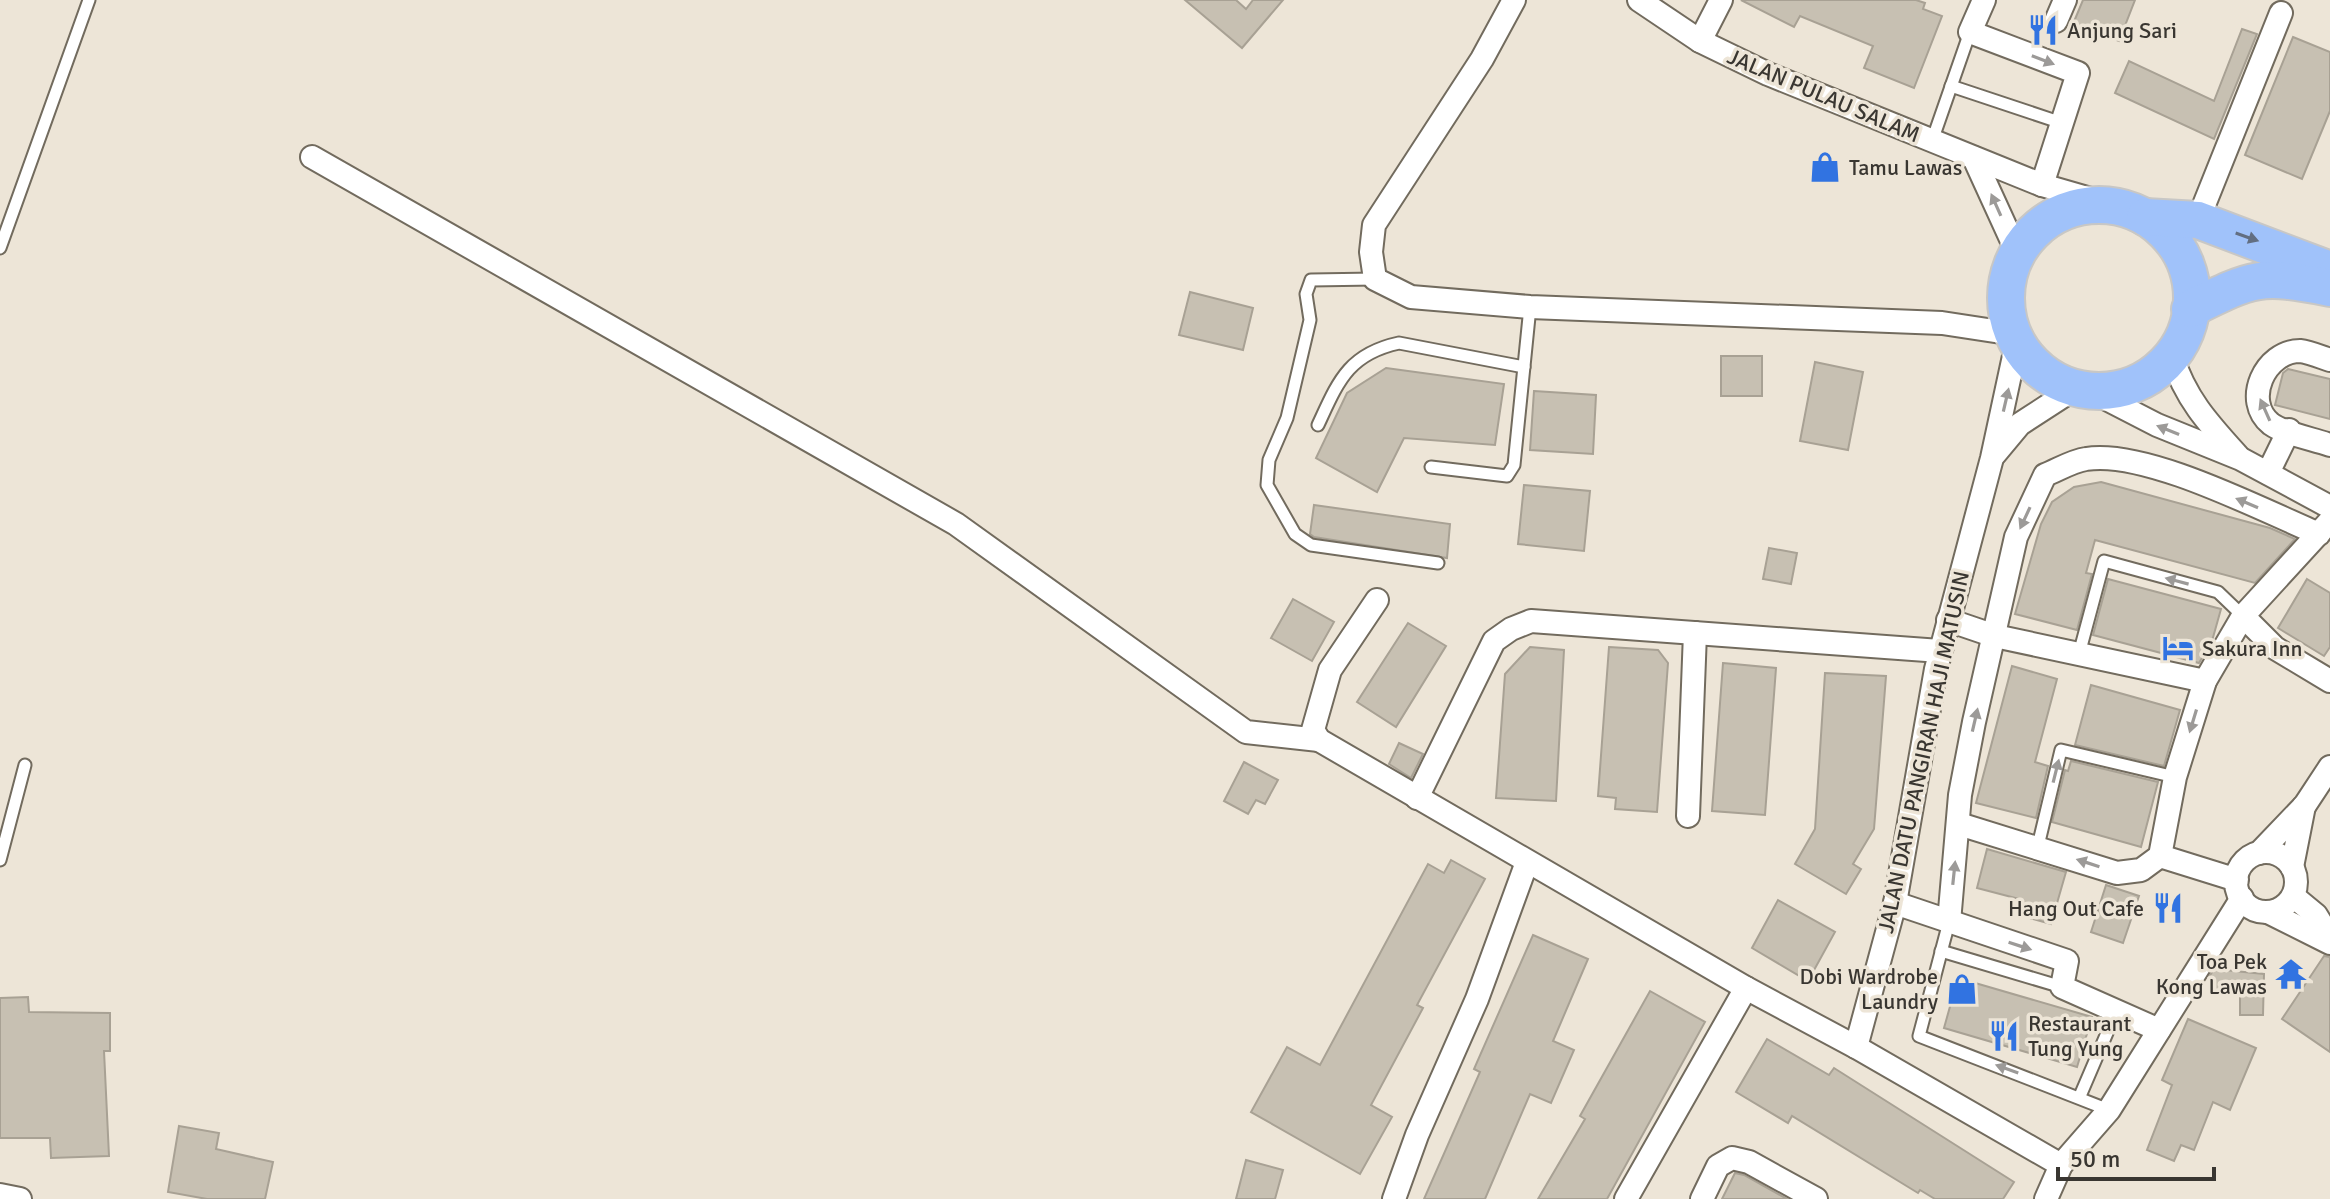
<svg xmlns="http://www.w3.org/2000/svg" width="2330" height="1199" font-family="Signika,sans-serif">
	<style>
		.building { fill: #c7c0b2; stroke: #a8a194; stroke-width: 2 }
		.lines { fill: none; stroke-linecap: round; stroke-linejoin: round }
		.service-casing { stroke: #726b5e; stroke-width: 15 }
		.minor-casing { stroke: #726b5e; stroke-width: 26 }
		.primary-casing { stroke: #c8c7c5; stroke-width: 40 }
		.service { stroke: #fff; stroke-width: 11 }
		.minor { stroke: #fff; stroke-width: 22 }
		.primary { stroke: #a0c2fa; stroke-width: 36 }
		.oneway { fill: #9c9a98 }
		.oneway2 { fill: #626e81 }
		.labels { text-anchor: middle; stroke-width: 7; stroke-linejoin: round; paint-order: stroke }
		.poi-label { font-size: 22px; fill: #393631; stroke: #ede5d7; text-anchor: start }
		.street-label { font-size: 22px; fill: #393631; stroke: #ede5d7 }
	</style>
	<rect width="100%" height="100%" fill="#ede5d7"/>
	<g class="building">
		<polygon points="1185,0 1236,0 1246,9 1253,0 1283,0 1242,48"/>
		<polygon points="1741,0 1916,0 1925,3 1923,9 1942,16 1914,88 1864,68 1873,46 1800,16 1794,27"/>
		<polygon points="2083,0 2135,0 2119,41 2073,24"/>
		<polygon points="2242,29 2257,34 2214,139 2115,93 2129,61 2214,101"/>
		<polygon points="2293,37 2330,52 2330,111 2302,179 2245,155"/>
		<polygon points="1190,292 1253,308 1243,350 1179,335"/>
		<rect x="1721" y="356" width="41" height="40"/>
		<polygon points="1815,362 1863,372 1848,450 1800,441"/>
		<polygon points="1386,368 1504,384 1495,445 1404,438 1377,492 1316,458 1347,393"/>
		<polygon points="2288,369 2330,379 2330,419 2275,405 2283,373"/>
		<polygon points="1534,391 1596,395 1593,454 1530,450"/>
		<polygon points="2101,482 2270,528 2295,539 2255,583 2095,540 2086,573 2092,574 2077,630 2015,614 2041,524 2052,502 2074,487"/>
		<polygon points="1524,485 1590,491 1584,551 1518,544"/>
		<polygon points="1314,505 1450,524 1447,558 1314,537 1310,534"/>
		<polygon points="1769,548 1797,553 1791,584 1763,579"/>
		<polygon points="2108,579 2221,609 2212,641 2199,663 2093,635"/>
		<polygon points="2307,579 2330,593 2330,647 2324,656 2278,628"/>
		<polygon points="1293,599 1334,622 1312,661 1271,638"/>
		<polygon points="1408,623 1446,646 1396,727 1357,702"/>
		<polygon points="1530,647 1564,650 1556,801 1496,798 1505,674"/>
		<polygon points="1609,647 1658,650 1668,663 1657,812 1615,809 1616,798 1598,796"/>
		<polygon points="1723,663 1776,668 1765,815 1712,811"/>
		<polygon points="2012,666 2057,679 2035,762 2048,766 2036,818 1976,803"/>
		<polygon points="1825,673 1886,676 1874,829 1853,864 1861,869 1846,894 1795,864 1815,829"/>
		<polygon points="2091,685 2180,710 2164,766 2075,745"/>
		<polygon points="1399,743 1423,754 1411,778 1389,764"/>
		<polygon points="2071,761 2158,782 2141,847 2052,822 2065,770 2068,771"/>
		<polygon points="1244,762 1278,780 1265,804 1256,800 1248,814 1224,801"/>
		<polygon points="1987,849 2066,872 2051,924 2019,915 2023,900 1977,888"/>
		<polygon points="1451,860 1485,879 1417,1005 1423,1008 1371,1105 1392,1117 1360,1174 1251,1112 1287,1047 1320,1065 1428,864 1444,873"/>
		<polygon points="2106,885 2139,896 2123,943 2091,932"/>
		<polygon points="1778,900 1835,932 1808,981 1752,948"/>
		<polygon points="1533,935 1588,959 1553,1041 1574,1050 1551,1103 1530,1094 1485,1199 1424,1199 1480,1072 1474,1069"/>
		<polygon points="2324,956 2330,957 2330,1052 2282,1019"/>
		<polygon points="2214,969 2264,974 2263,1015 2240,1015 2240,995 2209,994 2209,977"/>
		<polygon points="1958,978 2092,1017 2077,1067 1944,1028"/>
		<polygon points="1650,991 1705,1022 1607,1199 1538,1199 1585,1119 1580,1116"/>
		<polygon points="28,997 29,1012 110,1013 110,1051 104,1051 109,1156 51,1158 50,1138 0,1138 0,998"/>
		<polygon points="2188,1019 2256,1048 2230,1110 2213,1102 2194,1150 2181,1145 2174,1161 2147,1150 2172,1085 2162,1080"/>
		<polygon points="1767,1039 1829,1075 1834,1068 2014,1182 2003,1199 1935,1199 1920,1190 1918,1193 1792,1116 1788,1123 1736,1092"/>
		<polygon points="179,1126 219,1133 216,1149 273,1162 265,1199 207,1199 168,1192"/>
		<polygon points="1246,1160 1283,1170 1275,1199 1236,1199"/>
		<polygon points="1735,1173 1744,1175 1787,1199 1722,1199"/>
	</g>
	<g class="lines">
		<defs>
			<g id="service">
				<polyline points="1951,86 2062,123"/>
				<polyline points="1932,141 1970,32"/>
				<polyline points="0,248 89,0"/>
				<polyline points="1375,279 1311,280 1306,294 1310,320 1287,418 1269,460 1267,485 1295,534 1311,545 1438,563"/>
				<path d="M1318,425C1338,382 1348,354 1399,343L1524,367"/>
				<polyline points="1431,467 1507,476 1514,465 1530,307"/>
				<polyline points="2079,654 2104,561 2218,592 2243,616"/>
				<polyline points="2038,846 2061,750 2175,777"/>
				<polyline points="0,860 25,765"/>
				<polyline points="1949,922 1919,1036 2109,1110"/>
				<polyline points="1941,951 2062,987"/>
				<polyline points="2080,1096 2116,1012"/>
			</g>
			<g id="minor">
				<polyline points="1514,0 1482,59 1374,225 1371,252 1375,279 1411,297 1530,307 1942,323 2014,334"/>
				<polyline points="1639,0 1700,41 1768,74 2042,185 2108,204"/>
				<polyline points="1984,0 1970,32 2078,73 2042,185"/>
				<polyline points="2056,21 2065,0"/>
				<polyline points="1700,41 1721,0"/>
				<polyline points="312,157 956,524 1246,732 1319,740"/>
				<polyline points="1974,158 2017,252"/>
				<polyline points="2198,220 2281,13"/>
				<path d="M2172,356C2185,398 2208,423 2237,455"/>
				<path d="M2330,360C2321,357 2309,352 2300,351C2265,351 2242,401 2271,424C2285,434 2313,439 2330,445"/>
				<polyline points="2091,391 2157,425 2241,459 2330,507"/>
				<polyline points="1995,454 2020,424 2077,387"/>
				<polyline points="2268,473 2289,430"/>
				<polyline points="1377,600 1330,670 1313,730 1319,740 1746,988 1856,1047 2061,1165"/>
				<polyline points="2243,616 2275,648 2330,681"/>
				<polyline points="1948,620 1995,636 2205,681"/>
				<polyline points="1417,798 1494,641 1511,629 1531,621 1940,651"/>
				<polyline points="1688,816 1695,633"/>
				<polyline points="1959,824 2117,873 2141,870 2160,856 2175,777 2205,681 2243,616 2330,521"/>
				<circle cx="2266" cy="882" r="30"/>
				<polyline points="2259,853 2305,805 2330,767"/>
				<polyline points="2160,856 2237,880"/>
				<polyline points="2292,867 2304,806"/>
				<polyline points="2293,896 2316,915 2330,938"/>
				<polyline points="1895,903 2067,961 2062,987 2159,1030"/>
				<polyline points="2268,912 2330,943"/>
				<path d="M1949,922L1960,795L1974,722L2016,537L2045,475C2058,470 2072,461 2086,459C2145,449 2262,510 2319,534"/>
				<polyline points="1856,1047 1895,903 1936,669 1992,458 2017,342"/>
				<polyline points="0,1195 20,1199"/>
				<polyline points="1394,1199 1417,1135 1477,999 1527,862"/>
				<polyline points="1626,1199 1746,988"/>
				<polyline points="1702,1199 1718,1166 1732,1158 1749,1162 1816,1199"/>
				<polyline points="2046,1199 2061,1165 2109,1110 2242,898"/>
			</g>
			<g id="primary">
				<circle cx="2099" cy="298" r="93"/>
				<polyline points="2145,217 2198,220 2330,270"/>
				<path d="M2190,309C2254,277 2259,274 2330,288"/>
			</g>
		</defs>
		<use href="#service" class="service-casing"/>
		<use href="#minor" class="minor-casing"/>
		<use href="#primary" class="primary-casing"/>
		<use href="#service" class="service"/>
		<use href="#minor" class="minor"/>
		<use href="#primary" class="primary"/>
	</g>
	<defs><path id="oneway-solid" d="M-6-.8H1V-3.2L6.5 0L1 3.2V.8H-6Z" transform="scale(2)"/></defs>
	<g class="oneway">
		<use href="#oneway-solid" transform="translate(2043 60) rotate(21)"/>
		<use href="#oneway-solid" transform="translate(1996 205) rotate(-114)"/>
		<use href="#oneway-solid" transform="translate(2006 400) rotate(-77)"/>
		<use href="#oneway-solid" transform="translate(2265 410) rotate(-114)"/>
		<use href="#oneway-solid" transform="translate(2168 430) rotate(-158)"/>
		<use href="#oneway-solid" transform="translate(2247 503) rotate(-157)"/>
		<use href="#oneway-solid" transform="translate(2025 518) rotate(115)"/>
		<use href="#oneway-solid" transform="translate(2177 581) rotate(-165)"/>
		<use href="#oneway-solid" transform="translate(1975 720) rotate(-77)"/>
		<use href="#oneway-solid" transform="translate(2193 721) rotate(107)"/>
		<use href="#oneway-solid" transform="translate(2056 771) rotate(-76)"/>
		<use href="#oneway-solid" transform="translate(2088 863) rotate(-162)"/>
		<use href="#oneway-solid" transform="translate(1954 873) rotate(-84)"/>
		<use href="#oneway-solid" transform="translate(2020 946) rotate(18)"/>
		<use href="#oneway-solid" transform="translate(2007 1069) rotate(-160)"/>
	</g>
	<use class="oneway2" href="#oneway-solid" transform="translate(2247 237) rotate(19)"/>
	<defs>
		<symbol id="restaurant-bare" viewBox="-9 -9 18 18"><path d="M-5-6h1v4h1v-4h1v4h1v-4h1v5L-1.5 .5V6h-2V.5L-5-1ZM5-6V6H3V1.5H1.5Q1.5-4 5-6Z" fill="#3173e1" stroke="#ede5d7" stroke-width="2.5" paint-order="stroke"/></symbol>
		<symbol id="shop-bare" viewBox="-9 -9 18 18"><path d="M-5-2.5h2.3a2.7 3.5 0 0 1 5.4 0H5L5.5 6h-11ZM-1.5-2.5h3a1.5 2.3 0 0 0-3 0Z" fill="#3173e1" stroke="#ede5d7" stroke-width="2.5" paint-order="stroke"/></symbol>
		<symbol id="hotel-bare" viewBox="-9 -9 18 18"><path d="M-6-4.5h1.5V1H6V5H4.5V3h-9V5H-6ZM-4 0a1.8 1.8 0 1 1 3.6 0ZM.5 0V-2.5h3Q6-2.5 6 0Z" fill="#3173e1" stroke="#ede5d7" stroke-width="2.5" paint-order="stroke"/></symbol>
		<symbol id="temple-bare" viewBox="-9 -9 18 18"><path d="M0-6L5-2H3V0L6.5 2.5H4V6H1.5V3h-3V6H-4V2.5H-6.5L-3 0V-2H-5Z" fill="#3173e1" stroke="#ede5d7" stroke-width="2.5" paint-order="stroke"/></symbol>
	</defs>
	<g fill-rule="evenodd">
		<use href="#restaurant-bare" x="2021" y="8" width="44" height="44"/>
		<use href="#shop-bare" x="1803" y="145" width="44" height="44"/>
		<use href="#hotel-bare" x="2156" y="626" width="44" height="44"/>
		<use href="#restaurant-bare" x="2146" y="886" width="44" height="44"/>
		<use href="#temple-bare" x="2269" y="952" width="44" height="44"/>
		<use href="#shop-bare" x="1940" y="967" width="44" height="44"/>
		<use href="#restaurant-bare" x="1982" y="1014" width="44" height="44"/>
	</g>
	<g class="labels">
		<g class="poi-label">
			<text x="2067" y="38">Anjung Sari</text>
			<text x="1849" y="175">Tamu Lawas</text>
			<text x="2202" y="656">Sakura Inn</text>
			<text x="2144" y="916" text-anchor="end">Hang Out Cafe</text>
			<text x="2267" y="969" text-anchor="end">Toa Pek<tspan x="2267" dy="25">Kong Lawas</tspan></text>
			<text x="1938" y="984" text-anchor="end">Dobi Wardrobe<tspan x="1938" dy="25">Laundry</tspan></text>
			<text x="2028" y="1031">Restaurant<tspan x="2028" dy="25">Tung Yung</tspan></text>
		</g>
		<g class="street-label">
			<text transform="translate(1824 95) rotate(23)" y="8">JALAN PULAU SALAM</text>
			<text transform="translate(1923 752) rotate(-78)" y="8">JALAN DATU PANGIRAN HAJI MATUSIN</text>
		</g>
	</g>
	<path d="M2058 1167v12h156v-12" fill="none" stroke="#393631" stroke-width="4"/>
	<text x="2070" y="1167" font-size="24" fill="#393631" stroke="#ede5d7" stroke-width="6" paint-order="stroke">50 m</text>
</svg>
